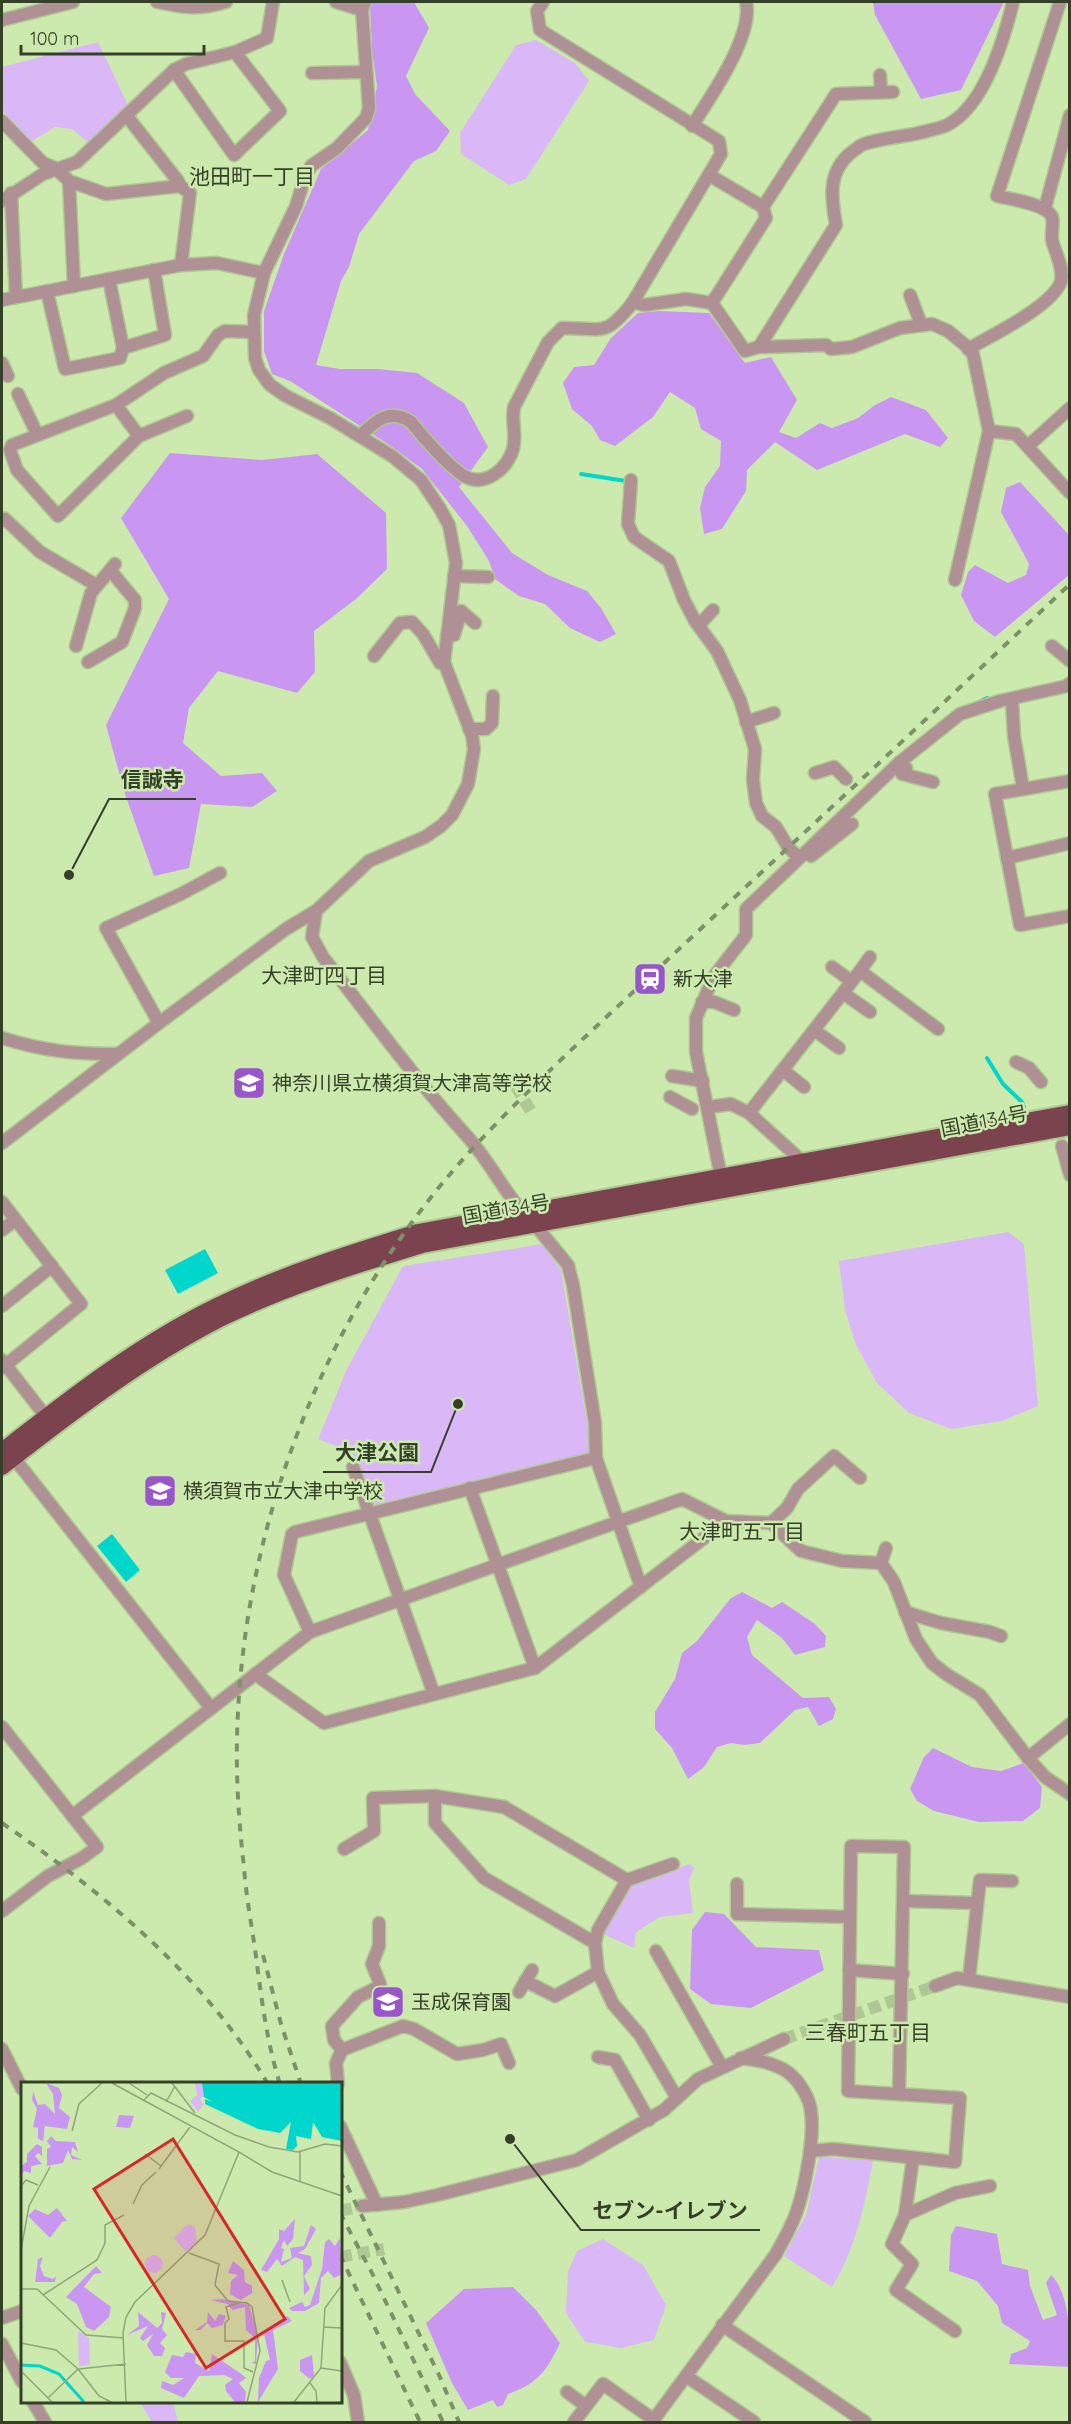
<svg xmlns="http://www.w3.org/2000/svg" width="1071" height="2424" font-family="Quicksand,'Noto Sans JP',sans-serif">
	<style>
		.green { fill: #dab8f7 }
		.forest { fill: #c997f2 }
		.water { fill: #00d6cb }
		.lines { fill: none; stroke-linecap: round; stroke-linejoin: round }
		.stream { stroke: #00d6cb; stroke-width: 4 }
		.minor-tunnel { stroke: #afc893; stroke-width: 12; stroke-dasharray: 12 6; stroke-linecap: butt }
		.tertiary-tunnel { stroke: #afc893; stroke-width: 12; stroke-dasharray: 12 6; stroke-linecap: butt }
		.minor-casing { stroke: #afc893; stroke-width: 15 }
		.tertiary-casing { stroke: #afc893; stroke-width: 15 }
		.trunk-casing { stroke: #afc893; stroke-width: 20 }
		.minor { stroke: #af9094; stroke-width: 12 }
		.tertiary { stroke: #af9094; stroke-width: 12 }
		.trunk { stroke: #7a434e; stroke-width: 16 }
		.rail { stroke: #7d9168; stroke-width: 4; stroke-dasharray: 8 8; stroke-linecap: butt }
		.labels { text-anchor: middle; stroke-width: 5; stroke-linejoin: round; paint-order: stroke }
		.poi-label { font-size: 20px; fill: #354028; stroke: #cdeaae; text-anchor: start }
		.street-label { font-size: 20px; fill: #354028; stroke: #cdeaae }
		.neighbourhood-label { font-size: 21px; fill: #354028; stroke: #cdeaae }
		.inset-river { fill: none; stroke: #00d6cb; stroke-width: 3 }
		.inset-road { fill: none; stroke: #90a678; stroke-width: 1.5 }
		.view { fill: #d62828; fill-opacity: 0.15; stroke: #d62828; stroke-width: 3 }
		.inset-edge { fill: none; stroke: #354028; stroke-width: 3 }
		.leader { fill: none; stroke: #354028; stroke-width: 2 }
		.callout-dot { fill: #354028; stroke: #cdeaae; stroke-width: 2 }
		.callout-label { font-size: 21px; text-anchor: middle; font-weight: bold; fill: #354028; stroke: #cdeaae; stroke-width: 5; stroke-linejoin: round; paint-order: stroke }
	</style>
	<rect width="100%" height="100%" fill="#cdeaae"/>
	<g class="green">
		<polygon points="536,40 575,63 589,81 526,179 509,185 461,154 460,133 516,45"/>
		<polygon points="98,42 129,107 89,143 72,129 55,127 32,141 2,110 2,67"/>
		<polygon points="1008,1232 1024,1244 1038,1406 1002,1421 951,1429 909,1413 877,1383 856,1345 845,1310 839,1261"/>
		<polygon points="543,1244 561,1270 593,1458 376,1506 349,1451 318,1439 347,1369 403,1266"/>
		<polygon points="690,1864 694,1868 689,1880 693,1913 660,1917 636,1932 634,1948 603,1934 632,1883"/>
		<path d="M819,2157L873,2160C865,2204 856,2249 832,2287L784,2256L806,2215Z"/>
		<polygon points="603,2239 643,2265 666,2305 654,2340 622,2348 585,2342 566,2313 568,2272 577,2251"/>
		<polygon points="140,2402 173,2402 178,2422 152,2422"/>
	</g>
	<g class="forest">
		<polygon points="372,2 414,2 429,28 406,76 415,94 450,131 436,151 414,161 359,234 349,267 341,281 316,365 340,369 378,369 417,373 464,403 488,447 459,487 512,553 548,575 587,591 601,608 616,634 600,642 570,628 545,604 519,596 495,579 489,561 467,526 422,469 388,444 290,381 272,374 264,351 264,311 284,254 321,169 368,130 377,86 372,51 370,6"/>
		<polygon points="873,2 1004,2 961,90 921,99 875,15"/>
		<polygon points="660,311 709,313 745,363 771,357 797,400 779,432 796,438 820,423 832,428 858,418 875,405 891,397 926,410 948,438 940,447 905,434 817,470 775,442 747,470 746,491 722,529 704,534 700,508 705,487 720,466 721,441 701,429 695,408 670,392 653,417 615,446 600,440 592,426 572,409 563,383 574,367 594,365 611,338 638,313"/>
		<polygon points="170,453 262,460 317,454 386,513 387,569 356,599 314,631 315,672 297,693 218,671 189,708 183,743 221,776 262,773 277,791 252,807 201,804 189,868 154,876 125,794 106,725 169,599 121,518"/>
		<polygon points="1020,482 1069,535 1069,575 995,637 974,621 961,595 968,572 975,565 1008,583 1026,575 1029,564 1001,512 1006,488"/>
		<polygon points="742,1592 772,1608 782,1602 815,1624 826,1636 825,1647 795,1655 782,1638 757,1620 747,1637 752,1655 803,1698 829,1697 836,1709 833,1719 819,1726 808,1707 795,1710 760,1743 744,1745 731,1743 717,1747 704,1767 688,1779 672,1748 655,1729 655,1712 675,1679 682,1653 697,1641 730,1599"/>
		<polygon points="933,1748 972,1767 1001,1771 1024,1763 1042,1787 1040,1808 1023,1821 979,1822 934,1811 917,1801 910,1789 924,1757"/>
		<polygon points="705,1912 724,1914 756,1947 819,1950 824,1970 751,2008 711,2004 690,1989 692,1930"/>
		<path d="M956,2226L997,2234L1002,2264L1028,2270L1030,2286L1043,2320L1057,2315L1046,2283L1051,2275C1071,2294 1070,2340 1069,2367L1009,2364L1011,2354L1027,2348L1030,2341L1002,2323L998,2306L977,2281L949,2271L951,2235Z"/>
		<path d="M513,2287L536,2310L560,2343C547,2371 537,2384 508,2394L503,2405L497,2407L493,2400L468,2410L452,2383L426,2323L464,2289Z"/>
	</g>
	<g class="water">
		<polygon points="205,1249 218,1273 178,1294 165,1270"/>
		<polygon points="112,1534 140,1570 126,1582 97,1546"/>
	</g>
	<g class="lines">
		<g class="stream">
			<polyline points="581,474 626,481"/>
			<polyline points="981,701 987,698"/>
			<polyline points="987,1058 1003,1084 1022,1102 1024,1107"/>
		</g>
		<g class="minor-tunnel">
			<polyline points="515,1085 532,1113"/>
			<polyline points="340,2257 384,2249"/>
		</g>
		<g class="tertiary-tunnel">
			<polyline points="784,2039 935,1986"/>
			<polyline points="340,2211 362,2206"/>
		</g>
		<defs>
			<g id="minor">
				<path d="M157,2C185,8 198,10 226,2"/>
				<polyline points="336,2 362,10"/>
				<polyline points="2,20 73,2"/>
				<polyline points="174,70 234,155 280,111 235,52"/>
				<polyline points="312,73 365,72"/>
				<polyline points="880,75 881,92"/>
				<polyline points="126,115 178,181 180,186"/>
				<polyline points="2,121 43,163 55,168 69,181 106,194 180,186 190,193 181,265 217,263 264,273"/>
				<path d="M692,126C710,98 754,35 746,2"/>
				<polyline points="69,181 74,286"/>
				<polyline points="11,193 16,297"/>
				<polyline points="2,201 43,174 77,162 174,70 186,64 235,52 267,38 273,2"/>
				<polyline points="763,207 836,94 893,92"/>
				<polyline points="1045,208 1070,115"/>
				<polyline points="109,279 123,348"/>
				<polyline points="47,291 65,369 120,358 123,348 165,335 154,270"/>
				<polyline points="910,295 921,324"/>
				<polyline points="2,300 181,265"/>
				<polyline points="633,302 644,305 686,299 712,303 766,218 763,207 709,175"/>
				<polyline points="712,303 745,351 759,347 826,345 831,349 852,347 900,328 932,324 948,331 965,345 973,354 989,431 955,580"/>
				<path d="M759,347L836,225C831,197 827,171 853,151C857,149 860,145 864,144C884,137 907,137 927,131C934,129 943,128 949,124C985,104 1004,39 1013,2"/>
				<path d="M968,349C991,336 1054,305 1061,281C1064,268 1055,252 1052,240C1051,233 1054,224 1052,217C1047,204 1010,199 997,196L1060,2"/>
				<polyline points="2,363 8,376"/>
				<polyline points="18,394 37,434"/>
				<polyline points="116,405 139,436"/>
				<polyline points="187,416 139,436 58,516 17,470 10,450 12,445 116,405 164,373 203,356 218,335 225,331 253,332"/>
				<polyline points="989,431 1016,434 1070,493"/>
				<polyline points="1028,446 1070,408"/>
				<polyline points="631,480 628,524 634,537 669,561 684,600 695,621 717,651 740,700 755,749 753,780 756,803 762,816 776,827 788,847 799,858"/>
				<polyline points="2,521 5,519 40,552 96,585"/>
				<polyline points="454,576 488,577"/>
				<polyline points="699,625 713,610"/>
				<polyline points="447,636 454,635 461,611 475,623"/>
				<polyline points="76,646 91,593 115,564"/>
				<polyline points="1052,646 1070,661"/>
				<polyline points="374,656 400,623 412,622 423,634 440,663 444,662"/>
				<polyline points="88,662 122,642 135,608 135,600 110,570"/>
				<polyline points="1012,700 1014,736 1023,788"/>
				<polyline points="746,722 774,713"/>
				<polyline points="469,729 486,729 492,723 493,696"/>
				<polyline points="900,762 906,768 902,774 933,782"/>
				<polyline points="815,773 834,767 846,779"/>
				<polyline points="1070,781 995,794 1020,925 1070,916"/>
				<polyline points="811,856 852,824"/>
				<polyline points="1007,858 1070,843"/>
				<polyline points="832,967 851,981"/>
				<polyline points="860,971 870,957"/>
				<polyline points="843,993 870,1012"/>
				<polyline points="702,1002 714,1002 734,1010"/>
				<polyline points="159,1023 106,928 181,894 220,873"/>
				<polyline points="814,1030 839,1048"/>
				<path d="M2,1038C44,1051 73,1054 117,1054"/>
				<polyline points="1016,1062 1029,1068 1041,1082"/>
				<polyline points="783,1070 804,1087"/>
				<polyline points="672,1076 703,1081"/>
				<polyline points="670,1097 692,1109"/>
				<polyline points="709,1107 731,1104 749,1113 802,1161"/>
				<polyline points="749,1113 860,971 938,1029"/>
				<polyline points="2,1143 159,1023 286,929 316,911"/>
				<polyline points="1062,1146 1070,1175"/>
				<polyline points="721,1177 696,1052 696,1018 714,976 746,935 746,909 900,762 960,714 1000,701 1067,686 1070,683"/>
				<polyline points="2,1202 81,1304 2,1368"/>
				<polyline points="535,1225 568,1265 573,1285 595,1423 596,1458 641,1587"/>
				<polyline points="2,1230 15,1220"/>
				<polyline points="2,1306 52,1266"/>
				<polyline points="2,1360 46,1417"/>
				<polyline points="14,1458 211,1708"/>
				<polyline points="353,1467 434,1694"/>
				<polyline points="470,1488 535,1668"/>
				<polyline points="771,1523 787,1508 798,1489 834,1456 860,1478"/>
				<polyline points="881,1563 886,1548"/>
				<polyline points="905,1612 941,1623 990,1632 1001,1636"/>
				<polyline points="310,1632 284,1575 292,1534 295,1532 596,1458"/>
				<polyline points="255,1674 324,1723 535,1668 726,1521"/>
				<polyline points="2,1727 97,1847 82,1858 48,1876 2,1911"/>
				<polyline points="1028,1758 1070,1724"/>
				<polyline points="435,1796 435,1823 484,1878 595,1943"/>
				<polyline points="72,1816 310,1632 682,1499 726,1521 771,1523 801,1551 842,1561 881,1563 894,1582 916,1639 932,1663 946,1674 980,1695 1028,1758 1045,1777 1070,1794"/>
				<polyline points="344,1849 374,1831 373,1798 435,1796 504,1807 627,1880"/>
				<polyline points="673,1864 627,1880 598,1930 595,1943 598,1972 613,2004 640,2035 677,2098"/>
				<polyline points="737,1884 737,1914 850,1917"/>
				<polyline points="904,1901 976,1903"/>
				<polyline points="656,1951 722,2067"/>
				<polyline points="849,1970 903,1974"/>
				<polyline points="969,1979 980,1880 1012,1881"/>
				<polyline points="525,1981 555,1996 598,1972"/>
				<polyline points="519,1992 532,1970"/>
				<polyline points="2,2049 22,2089"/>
				<polyline points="342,2050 334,2040 332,2026 358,1997 378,1987 380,1984 372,1964 379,1946 379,1923"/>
				<polyline points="598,2057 615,2060 649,2120"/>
				<polyline points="338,2084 336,2063 342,2050 403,2026 414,2029 457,2054 483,2050 501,2044 509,2063"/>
				<polyline points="340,2126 377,2205"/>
				<polyline points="810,2151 833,2149 955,2162 960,2098 848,2091 851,1846 904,1847 899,2094"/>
				<polyline points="913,2158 905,2215 892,2244 912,2264 896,2290 955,2331"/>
				<polyline points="905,2215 955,2193 990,2186"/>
				<polyline points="722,2325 865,2422"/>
				<polyline points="2,2344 22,2382"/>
				<polyline points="686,2376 754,2422"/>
				<polyline points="567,2392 586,2406"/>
				<polyline points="33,2402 45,2422"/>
				<polyline points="574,2422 603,2384 654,2420"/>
				<path d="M652,2422L776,2254C781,2244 787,2235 791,2225C803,2201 815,2140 811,2112C810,2099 800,2082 789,2073C775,2063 758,2060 741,2058"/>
			</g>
			<g id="tertiary">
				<path d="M365,2L362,10L369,108L366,118L337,148L311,166L304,180L296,206L264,273L254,315L255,358L259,370L270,385L286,396L330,418L392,456L421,480L439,507L449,525L456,563L444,662L472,735L474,749L468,784L452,815L441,826L425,837L369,861L316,911L312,937L323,957C370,1017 415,1079 466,1135C489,1160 503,1191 526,1216"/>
				<path d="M360,436C376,420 390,408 411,422C423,437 448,466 464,476C485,488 507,469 513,449C517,435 511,421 514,407L548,342L562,328C603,328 605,338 633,302L721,154L719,141L540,30L537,11L543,2"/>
				<polyline points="935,1986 957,1978 1070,1997"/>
				<polyline points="362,2206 404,2202 437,2195 577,2160 664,2110 698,2079 784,2039"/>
				<polyline points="2,2318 22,2311"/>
				<polyline points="340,2362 354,2395 358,2422"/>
			</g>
			<g id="trunk">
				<path d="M2,1451C70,1398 139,1344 217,1306C282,1274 350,1253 418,1232L1070,1113"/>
				<path d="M2,1467C71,1413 142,1359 220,1319C285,1287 353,1266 422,1245L1070,1127"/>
			</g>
		</defs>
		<use href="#minor" class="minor-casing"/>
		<use href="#tertiary" class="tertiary-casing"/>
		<use href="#trunk" class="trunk-casing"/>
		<use href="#minor" class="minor"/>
		<use href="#tertiary" class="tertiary"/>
		<use href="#trunk" class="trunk"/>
		<g class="rail">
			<path d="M2,1823C104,1893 204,1976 268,2084"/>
			<polyline points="263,1955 281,2024 301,2084"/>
			<path d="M280,2084C266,2040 261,1994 255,1949C251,1922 246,1895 244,1867C238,1816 235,1764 238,1712C247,1532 314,1348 425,1205C468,1149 518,1101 569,1052C616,1008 662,965 709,921C830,809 950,697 1070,584"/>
			<polyline points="340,2171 439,2375 459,2422"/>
			<polyline points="340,2213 372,2273 443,2422"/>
			<polyline points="340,2255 420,2422"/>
		</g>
	</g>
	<defs>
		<symbol id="station-square" viewBox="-11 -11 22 22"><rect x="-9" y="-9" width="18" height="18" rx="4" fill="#9955ca" stroke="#cdeaae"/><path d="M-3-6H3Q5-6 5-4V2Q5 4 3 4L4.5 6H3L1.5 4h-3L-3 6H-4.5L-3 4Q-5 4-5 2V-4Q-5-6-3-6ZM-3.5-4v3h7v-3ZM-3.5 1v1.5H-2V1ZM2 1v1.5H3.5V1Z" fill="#fff"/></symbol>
		<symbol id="school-square" viewBox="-11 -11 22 22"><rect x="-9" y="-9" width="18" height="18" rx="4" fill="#9955ca" stroke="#cdeaae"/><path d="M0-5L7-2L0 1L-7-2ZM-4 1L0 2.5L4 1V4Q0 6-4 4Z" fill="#fff"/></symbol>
	</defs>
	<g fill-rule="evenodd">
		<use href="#station-square" x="631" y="960" width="38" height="38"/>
		<use href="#school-square" x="230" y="1064" width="38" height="38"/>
		<use href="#school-square" x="141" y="1472" width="38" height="38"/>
		<use href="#school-square" x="369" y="1983" width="38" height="38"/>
	</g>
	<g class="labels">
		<g class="poi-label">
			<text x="673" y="986">新大津</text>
			<text x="272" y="1090">神奈川県立横須賀大津高等学校</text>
			<text x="183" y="1498">横須賀市立大津中学校</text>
			<text x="411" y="2009">玉成保育園</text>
		</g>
		<g class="street-label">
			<text transform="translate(984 1121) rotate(-11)" y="7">国道134号</text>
			<text transform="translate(506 1209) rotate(-10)" y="7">国道134号</text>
		</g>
		<g class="neighbourhood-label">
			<text x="252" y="184">池田町一丁目</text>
			<text x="324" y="983">大津町四丁目</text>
			<text x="742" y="1539">大津町五丁目</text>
			<text x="868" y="2040">三春町五丁目</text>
		</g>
	</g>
	<g transform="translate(21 2082)">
		<rect width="321" height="321" fill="#cdeaae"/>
		<path d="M174,1H181L183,15L179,16L182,23L177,30L169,19L176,13ZM167,142L174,145L176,162L164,169L153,156ZM124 182a9 9 0 1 1 18 0a9 9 0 1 1-18 0ZM57,249L68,256L69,282L58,285Z" fill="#dab8f7"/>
		<path d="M25,1L38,6L41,13L38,26L49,35L46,47L24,44L22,59L17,57V46L12,45L16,27L11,18L12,9L17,23L24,22L34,32L32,12ZM98,33L113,34L109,46L95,45ZM30,54L35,59L54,60L57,70L51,65L50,73L61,78L51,77L47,68L42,81L26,84V67L30,65L26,59ZM16,62L21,65V74L17,71L14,74L21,82L10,84V91L3,89L0,95V84L6,80V72ZM36,126L46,139L41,140L29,156L7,134L14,127L27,133ZM274,137L272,157L266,164L263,158L260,166L263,167L260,180L271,176L269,166L283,164L290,143L295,147L284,167L277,171L290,174L291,183L283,194L289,207L283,213L282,178L274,175L261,184L256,177L246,190L240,188L258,157V147L263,149ZM319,156L321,192L313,196L307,189L300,196L298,221L284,229H271L268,226L281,220L284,225L289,223L301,187L304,160L308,157L314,164ZM22,175L19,184L23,194L32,197L35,194L34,200H14L17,177ZM212,179L223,188L224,200L231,204V211L220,218L209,212L210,199L217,193L207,191ZM75,184L81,191L73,192L63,205L90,225L88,235L73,249L65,245L56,222L45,215ZM201,217L228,223L237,253L235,282L230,281L234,279V256L225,248L224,225L211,228L207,222L189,218ZM117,230L136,246L141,241L140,230L145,231L141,247L146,253L139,261L144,266L141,274H133L126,263L132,252L122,259L119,256L127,244L106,253L118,244ZM187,230L194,239L198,232L205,234L202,243L191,246L186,241L180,248H174L186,240ZM266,234L271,239L252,248L257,287L237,320L238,296L245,279L249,278L243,252ZM165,270L175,272L174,281L188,289L191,272L219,291L225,296L218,301L225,310L224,320H214L205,309L204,303L212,297L203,293L178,294L163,316L140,306L141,299L152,303L163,296H150L144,290L151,273L162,275ZM291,273L293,294L289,297L279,289V278Z" fill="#c997f2"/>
		<path d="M181,1H321V59L301,55L292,40L290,57L275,54L276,64L272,68L265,67L270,40L259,51L237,47L184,22V17L192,20L183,15Z" fill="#00d6cb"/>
		<path class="inset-river" d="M0,283L19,284L38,292L63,320"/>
		<path class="inset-road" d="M91,1L218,70L184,153L114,220L105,235L102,251L105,320M108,1L126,13M151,1L174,31M123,18L130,11L214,53L248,65L277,70L304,62L321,64M145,20L154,4M51,49L58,22L81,1M218,70L251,90L321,114M124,72L140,84M138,87L169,45M279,100V70M0,104L5,98L17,103M112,122L121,103L135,90M0,168L8,124L29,85M168,171L198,182L194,203L207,219L226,221L231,225L239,269L226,320M261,198L269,220M0,207H16L65,253L103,256M22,213L76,178L84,161V143L103,133M217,221L205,225L208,237L204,241V259H223V286L232,290M302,245L321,246M0,261L35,268L57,287L27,316M300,286L321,289M0,289L31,320M289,301L295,309L296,320M90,320L78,314L57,287L105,282M273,320L300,286L304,226L321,203"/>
		<path class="view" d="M152,57L264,237L185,286L73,107Z"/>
		<rect width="321" height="321" class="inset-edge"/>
	</g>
	<path class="leader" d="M69 875L109 799H196M458 1404L431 1472H323M510 2139L581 2230H760"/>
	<g class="callout-dot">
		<circle cx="69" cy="875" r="6"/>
		<circle cx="458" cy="1404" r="6"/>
		<circle cx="510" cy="2139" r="6"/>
	</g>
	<g class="callout-label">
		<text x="152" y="787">信誠寺</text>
		<text x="377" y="1460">大津公園</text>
		<text x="670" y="2218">セブン-イレブン</text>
	</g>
	<rect width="1071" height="2424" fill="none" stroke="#354028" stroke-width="6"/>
	<path d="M21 45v9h183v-9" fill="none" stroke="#354028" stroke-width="3"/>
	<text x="30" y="45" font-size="18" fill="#354028" stroke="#cdeaae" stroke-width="4.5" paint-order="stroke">100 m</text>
</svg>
